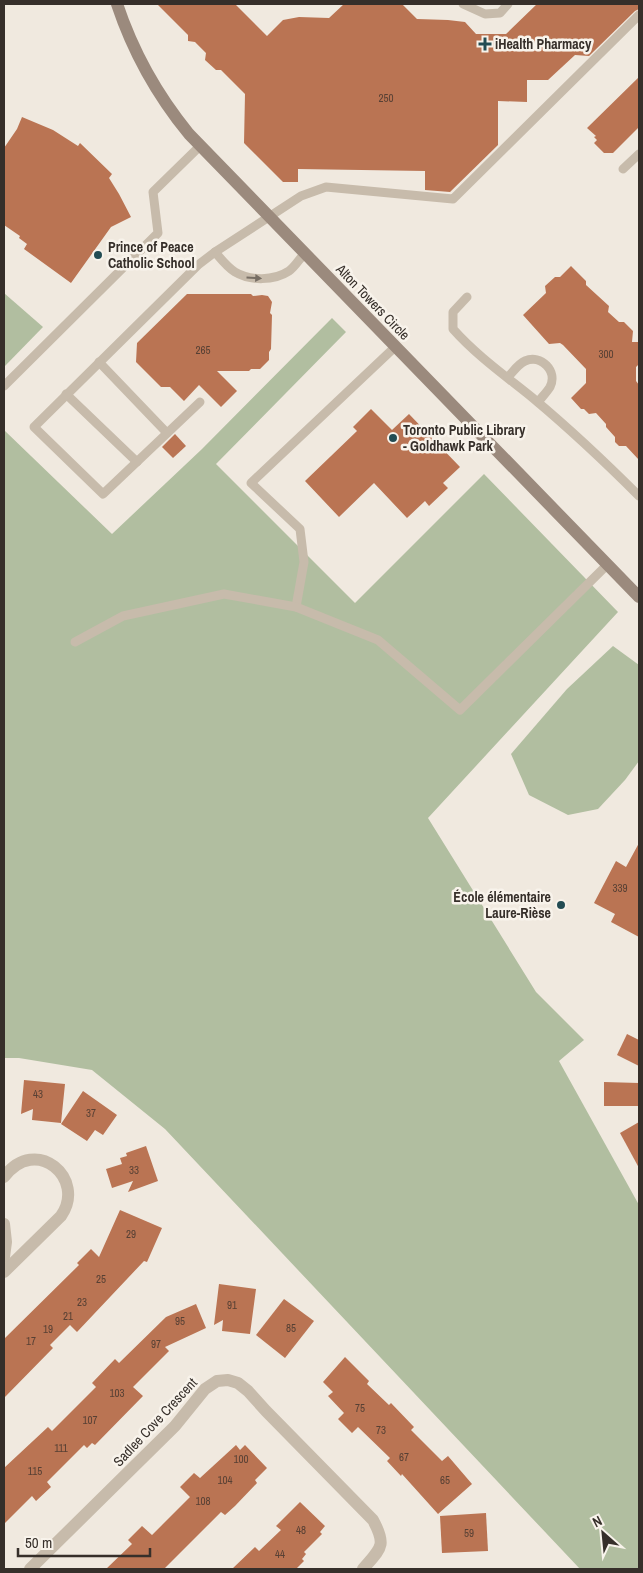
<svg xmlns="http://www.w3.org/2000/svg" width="643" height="1573" font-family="'Archivo Narrow',sans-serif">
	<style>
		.green { fill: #b1bea0 }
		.building { fill: #ba7453 }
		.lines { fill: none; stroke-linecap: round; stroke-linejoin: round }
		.lane { stroke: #c7bbab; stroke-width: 9 }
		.street { stroke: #c7bbab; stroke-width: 12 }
		.secondary { stroke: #9b8a7d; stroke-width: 12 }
		.oneway { fill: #776e64 }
		.poi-dot { fill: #234c53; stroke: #f8f3eb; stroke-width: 2 }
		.labels { text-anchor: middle; stroke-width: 5; stroke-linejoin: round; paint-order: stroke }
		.number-label { font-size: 11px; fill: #574034 }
		.poi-label { font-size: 14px; font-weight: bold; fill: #362f2a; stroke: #f8f3eb; text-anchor: start }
		.street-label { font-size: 14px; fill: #362f2a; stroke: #f8f3eb }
	</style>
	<rect width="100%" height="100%" fill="#f0e9df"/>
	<g class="green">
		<polygon points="4,293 43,327 4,367"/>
		<polygon points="332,318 346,332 216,464 355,603 484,474 618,612 428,818 536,992 584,1040 559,1061 639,1205 639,1569 580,1569 165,1129 92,1070 19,1058 4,1058 4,430 112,534 202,449"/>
		<polygon points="613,646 639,665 639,761 625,780 598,809 568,815 529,795 511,754 567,689"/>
	</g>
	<g class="building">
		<polygon points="157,4 235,4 267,36 283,20 299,17 329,18 344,4 402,4 417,19 448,20 465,22 476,34 506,34 537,4 639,4 639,9 635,11 589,56 575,55 548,80 527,80 527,102 498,101 498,145 450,192 425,190 425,171 298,169 298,182 283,182 244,143 245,94 221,70 216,70 205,60 206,53 195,42 188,41 188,35"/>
		<polygon points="639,77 639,127 613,153 604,153 594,143 597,140 594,137 596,136 587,128"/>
		<polygon points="22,117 53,130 78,146 80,143 112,174 109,178 119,194 131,217 111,227 71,283 24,249 27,244 19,238 20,236 4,225 4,148 17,129"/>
		<polygon points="571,266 586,281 586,285 609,306 608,312 619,322 624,322 633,331 632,342 639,342 639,364 636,367 636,381 639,385 639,460 626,446 619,446 615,442 615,437 606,427 606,424 596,413 589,414 584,409 581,409 571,398 586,383 586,369 563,345 560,343 549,344 523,315 546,293 545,286 555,277 560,277"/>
		<polygon points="187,294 251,294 253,296 262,295 268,296 272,302 270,313 272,315 271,349 269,352 269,360 260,369 251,369 249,371 217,371 237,391 221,407 199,385 184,401 170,387 161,387 136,362 137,343"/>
		<polygon points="371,409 392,430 409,414 460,467 443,483 448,488 429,506 425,501 407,518 374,483 339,517 305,481 357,431 353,427"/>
		<polygon points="175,434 186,446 173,458 162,447"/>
		<polygon points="639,843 639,937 611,922 615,914 594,903 616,861 626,867"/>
		<polygon points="627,1034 639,1040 639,1066 617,1055"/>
		<polygon points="24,1080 65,1084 61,1123 32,1120 33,1109 21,1114"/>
		<polygon points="604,1082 639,1083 639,1106 604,1106"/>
		<polygon points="83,1091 117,1115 103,1135 95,1130 87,1141 61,1124"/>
		<polygon points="639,1122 639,1168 620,1133"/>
		<polygon points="146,1146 158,1181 128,1192 133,1181 112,1188 106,1169 122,1164 120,1158 127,1156 126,1153"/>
		<polygon points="120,1210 162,1228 147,1262 144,1261 77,1332 70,1325 50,1345 53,1348 4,1398 4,1339 79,1265 77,1263 91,1249 99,1257"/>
		<polygon points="219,1284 256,1289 250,1334 222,1331 223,1320 214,1325"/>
		<polygon points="284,1299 314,1321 285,1358 256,1335"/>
		<polygon points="196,1304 206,1328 165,1347 169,1351 133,1387 143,1396 95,1445 92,1443 87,1448 84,1445 47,1482 51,1487 36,1501 32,1496 4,1524 4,1468 48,1427 52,1431 96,1387 92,1383 115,1359 119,1363 166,1317"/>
		<polygon points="345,1357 369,1381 367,1384 389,1405 391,1403 414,1427 411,1430 442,1461 448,1456 472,1484 438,1514 402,1474 401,1476 387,1461 390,1458 358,1427 352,1433 338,1419 344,1413 328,1396 333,1392 323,1382"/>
		<polygon points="236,1445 240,1450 245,1445 267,1468 255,1480 257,1483 235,1506 225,1515 221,1512 164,1569 106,1569 132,1544 128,1540 142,1526 152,1535 190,1497 180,1487 194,1473 200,1478"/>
		<polygon points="300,1502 325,1526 320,1532 322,1534 304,1552 306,1554 302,1559 304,1561 296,1569 232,1569 255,1547 259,1551 281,1530 276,1526"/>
		<polygon points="486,1513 488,1551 442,1553 440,1516"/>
	</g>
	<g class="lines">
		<g class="lane">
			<polyline points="463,4 485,14 500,13 508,4"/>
			<polyline points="623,169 639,154"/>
			<path d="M215,252C221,259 227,267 235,272C250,281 274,281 289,271C295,267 300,258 305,253"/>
			<path d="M467,297L453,312V329C477,356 507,377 534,399C571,430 606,463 639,496"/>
			<polyline points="99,362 167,433"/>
			<path d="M508,377C513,372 518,364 525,361C541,354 558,371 550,387C547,392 542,397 538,402"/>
			<polyline points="4,386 158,233 153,192 200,146"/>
			<polyline points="66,394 137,462"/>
			<polyline points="200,402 103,494 34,427 198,265 215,252 301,196 326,187 453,199 639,15"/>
			<polyline points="296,607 304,562 300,529 251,483 395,347"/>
			<polyline points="75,642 123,616 224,594 296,607 378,640 460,710 607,565"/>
		</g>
		<g class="street">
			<path d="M4,1177C36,1134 87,1179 61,1216L4,1272"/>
			<polyline points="4,1224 6,1242 4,1257"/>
			<path d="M30,1569L175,1426L205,1389L217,1381L228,1380L238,1383L248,1391L266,1411L373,1520C387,1546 381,1548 363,1569"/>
		</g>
		<path class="secondary" d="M117,4C133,52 157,95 189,134L639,597"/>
	</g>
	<defs><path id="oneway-solid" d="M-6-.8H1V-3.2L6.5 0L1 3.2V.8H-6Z" transform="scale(1.25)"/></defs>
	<use class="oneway" href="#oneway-solid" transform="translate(254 278) rotate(3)"/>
	<g class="poi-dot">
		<path d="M482.5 36.5h5v5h5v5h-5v5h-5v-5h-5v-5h5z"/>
		<circle cx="98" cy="255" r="5"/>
		<circle cx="393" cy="438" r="5"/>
		<circle cx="561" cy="905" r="5"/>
	</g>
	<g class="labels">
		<g class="number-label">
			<text x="386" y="102">250</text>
			<text x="203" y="354">265</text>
			<text x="606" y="358">300</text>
			<text x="620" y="892">339</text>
			<text x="38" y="1098">43</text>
			<text x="91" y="1117">37</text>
			<text x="134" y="1174">33</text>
			<text x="131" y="1238">29</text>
			<text x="101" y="1283">25</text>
			<text x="82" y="1306">23</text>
			<text x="232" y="1309">91</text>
			<text x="68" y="1320">21</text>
			<text x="180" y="1325">95</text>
			<text x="291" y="1332">85</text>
			<text x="48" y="1333">19</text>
			<text x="31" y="1345">17</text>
			<text x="156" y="1348">97</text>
			<text x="117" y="1397">103</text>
			<text x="360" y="1412">75</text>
			<text x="90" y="1424">107</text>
			<text x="381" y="1434">73</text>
			<text x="61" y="1452">111</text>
			<text x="404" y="1461">67</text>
			<text x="241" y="1463">100</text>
			<text x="35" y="1475">115</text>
			<text x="225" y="1484">104</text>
			<text x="445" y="1484">65</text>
			<text x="203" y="1505">108</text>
			<text x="301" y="1534">48</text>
			<text x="469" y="1537">59</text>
			<text x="280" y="1558">44</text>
		</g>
		<g class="poi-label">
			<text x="495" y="49">iHealth Pharmacy</text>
			<text x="108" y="252">Prince of Peace<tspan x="108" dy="16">Catholic School</tspan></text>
			<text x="403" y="435">Toronto Public Library<tspan x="403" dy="16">- Goldhawk Park</tspan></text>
			<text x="551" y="902" text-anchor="end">École élémentaire<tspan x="551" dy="16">Laure-Rièse</tspan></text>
		</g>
		<g class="street-label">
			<text transform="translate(373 302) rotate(46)" y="5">Alton Towers Circle</text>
			<text transform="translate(155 1422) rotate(-47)" y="5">Sadlee Cove Crescent</text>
		</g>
	</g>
	<rect width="643" height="1573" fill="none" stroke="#362f2a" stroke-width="10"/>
	<g transform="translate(603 1533) rotate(333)" stroke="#f8f3eb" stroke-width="4" paint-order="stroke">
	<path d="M0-4L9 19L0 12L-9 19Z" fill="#362f2a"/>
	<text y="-8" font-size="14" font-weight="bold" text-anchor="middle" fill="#362f2a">N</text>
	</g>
	<path d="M18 1548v8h132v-8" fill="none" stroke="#362f2a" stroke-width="2.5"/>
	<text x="25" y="1548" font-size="15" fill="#362f2a" stroke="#f8f3eb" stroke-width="4" paint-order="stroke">50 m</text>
</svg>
